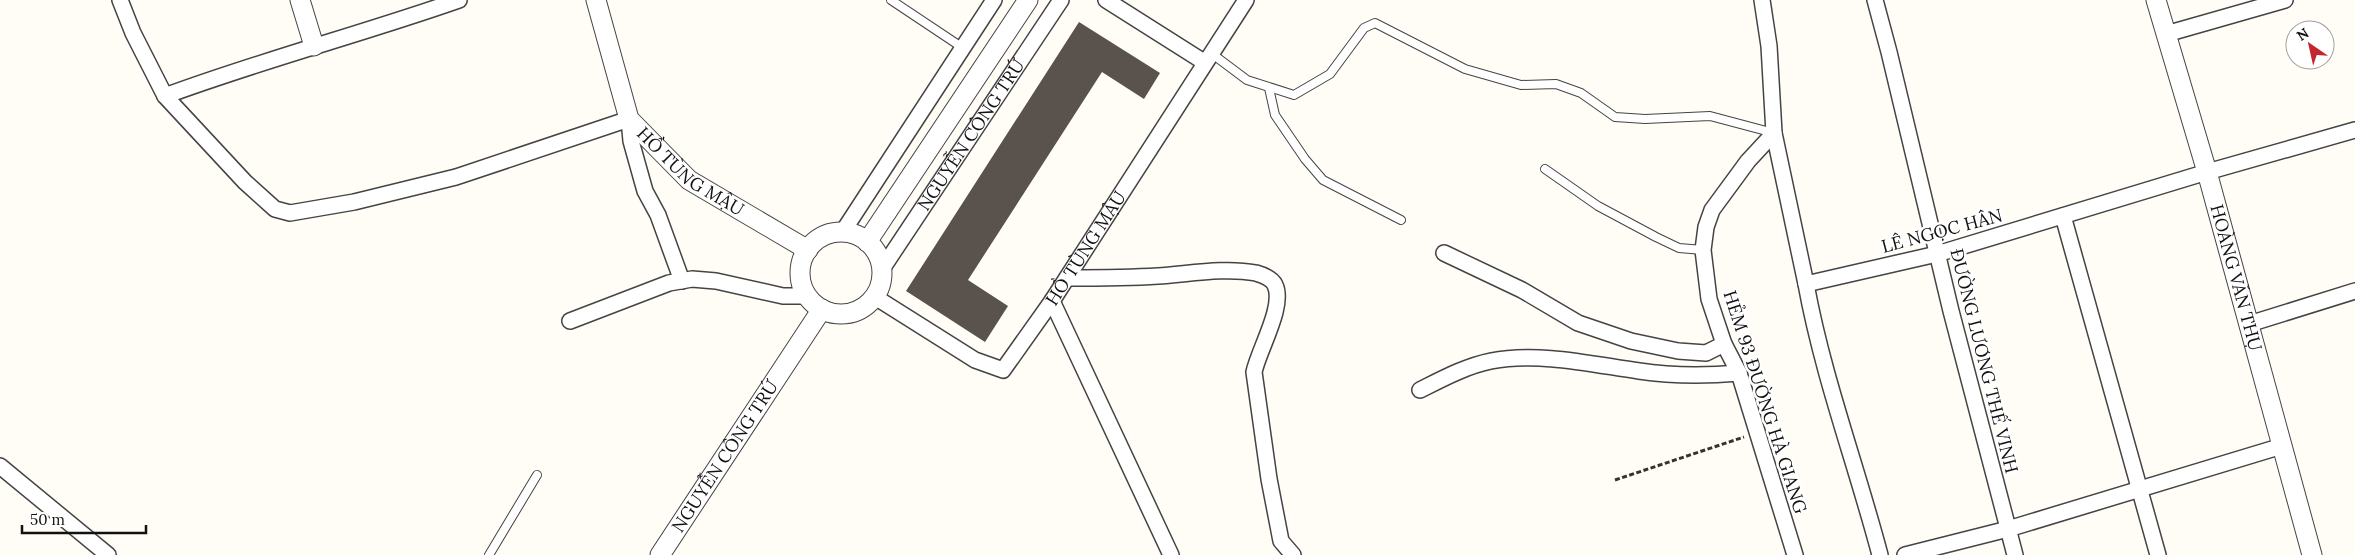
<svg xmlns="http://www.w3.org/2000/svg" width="2355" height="555" font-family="Lora,serif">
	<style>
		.building { fill: #5a524d }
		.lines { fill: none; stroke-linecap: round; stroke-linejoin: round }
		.service-casing { stroke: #444; stroke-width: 10 }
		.minor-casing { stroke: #444; stroke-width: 18 }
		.tertiary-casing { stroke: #444; stroke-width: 21 }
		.path { stroke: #333; stroke-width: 3; stroke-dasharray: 5 2.5; stroke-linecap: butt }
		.service { stroke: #fff; stroke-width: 8 }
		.minor { stroke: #fff; stroke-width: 15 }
		.tertiary { stroke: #fff; stroke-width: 19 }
		.labels { text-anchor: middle; stroke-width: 5; stroke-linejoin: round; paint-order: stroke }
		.street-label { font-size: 18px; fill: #111; stroke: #fff }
	</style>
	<rect width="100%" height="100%" fill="#fffdf5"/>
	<polygon class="building" points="1079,22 1160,73 1144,99 1102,72 968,280 1008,306 985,342 906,291"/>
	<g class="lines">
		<defs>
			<g id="service">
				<polyline points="891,0 963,48"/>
				<polyline points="1211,53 1247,80 1294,95 1330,74 1364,28 1375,23 1465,69 1521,85 1556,84 1581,93 1615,117 1645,119 1710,116 1774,133"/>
				<polyline points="1269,88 1275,115 1305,159 1323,180 1401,220"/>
				<polyline points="1545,169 1598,206 1656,237 1679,248 1703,250"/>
				<polyline points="489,555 537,475"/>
			</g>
			<g id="minor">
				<polyline points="120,0 133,33 165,96 245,182 275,209 290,213 354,202 456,177 629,119 631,141 645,191 658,215 682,281"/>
				<polyline points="1106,0 1204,62"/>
				<polyline points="1762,0 1769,46 1774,133 1806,284"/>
				<polyline points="1875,0 1889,52 1951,311 2015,555"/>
				<polyline points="2166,34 2285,0"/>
				<path d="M165,96C262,60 362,34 459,0"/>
				<polyline points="1774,133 1748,161 1712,210 1706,227 1703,250 1709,299 1724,344 1739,373 1795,555"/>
				<polyline points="2063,216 2158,555"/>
				<polyline points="842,233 994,0"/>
				<polyline points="1444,253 1522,290 1578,323 1631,341 1678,351 1706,353 1724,344"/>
				<path id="s1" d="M882,269L1061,0"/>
				<path d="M1067,278C1097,278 1127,278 1158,276C1189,274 1225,267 1256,273C1263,275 1272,278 1275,285C1285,306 1259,349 1254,372L1269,479L1281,541L1293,555"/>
				<path id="s2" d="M875,297L975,360L1003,370L1052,301L1246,0"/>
				<polyline points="1052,301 1171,555"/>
				<polyline points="570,321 669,283 692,279 716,281 783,296 807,296"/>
				<polyline points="2249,324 2355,291"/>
				<path d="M1420,390C1442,379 1466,366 1491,361C1540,352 1590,364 1639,371C1672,376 1705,376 1739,373"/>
				<polyline points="0,466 108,555"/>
				<path d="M1880,555C1856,464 1823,377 1806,284L1937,254L2207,172L2355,130"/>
				<polyline points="1905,555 2008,529 2282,446"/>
			</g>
			<g id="tertiary">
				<polyline points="300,0 314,46"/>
				<path id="s3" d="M596,0L629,119L689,180L808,250"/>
				<path id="s4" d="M2156,0L2207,172L2312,555"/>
				<circle cx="841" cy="273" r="41"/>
				<polyline points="867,242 1028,0"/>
				<path id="s5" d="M660,555L822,309"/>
			</g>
		</defs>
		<use href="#service" class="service-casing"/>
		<use href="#minor" class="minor-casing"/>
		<use href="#tertiary" class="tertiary-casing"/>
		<polyline class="path" points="1615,480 1744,437"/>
		<use href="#service" class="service"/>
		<use href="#minor" class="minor"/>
		<use href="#tertiary" class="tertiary"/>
	</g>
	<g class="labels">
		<g class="street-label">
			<text dy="6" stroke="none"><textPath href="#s1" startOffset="161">NGUYỄN CÔNG TRỨ</textPath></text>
			<text dy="6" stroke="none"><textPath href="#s3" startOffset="205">HỒ TÙNG MẬU</textPath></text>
			<text transform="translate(1942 231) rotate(-15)" y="6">LÊ NGỌC HÂN</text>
			<text dy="6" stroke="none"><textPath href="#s2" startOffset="295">HỒ TÙNG MẬU</textPath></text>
			<text dy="6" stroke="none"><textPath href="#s4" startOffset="289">HOÀNG VĂN THỤ</textPath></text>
			<text transform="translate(1984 361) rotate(76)" y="6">ĐƯỜNG LƯƠNG THẾ VINH</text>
			<text transform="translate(1765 402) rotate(72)" y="6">HẺM 93 ĐƯỜNG HÀ GIANG</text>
			<text dy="6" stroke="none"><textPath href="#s5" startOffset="118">NGUYỄN CÔNG TRỨ</textPath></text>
		</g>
	</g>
	<g transform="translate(2310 45) rotate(326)"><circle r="24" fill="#ffffff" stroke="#a0a0a0"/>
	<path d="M0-4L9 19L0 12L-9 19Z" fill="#c4262e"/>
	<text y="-8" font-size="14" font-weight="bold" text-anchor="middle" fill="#111111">N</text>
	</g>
	<path d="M22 525v8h124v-8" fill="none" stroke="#111111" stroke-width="2.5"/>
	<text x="30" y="525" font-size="15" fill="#111111" stroke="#ffffff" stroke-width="4" paint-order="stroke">50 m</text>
</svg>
